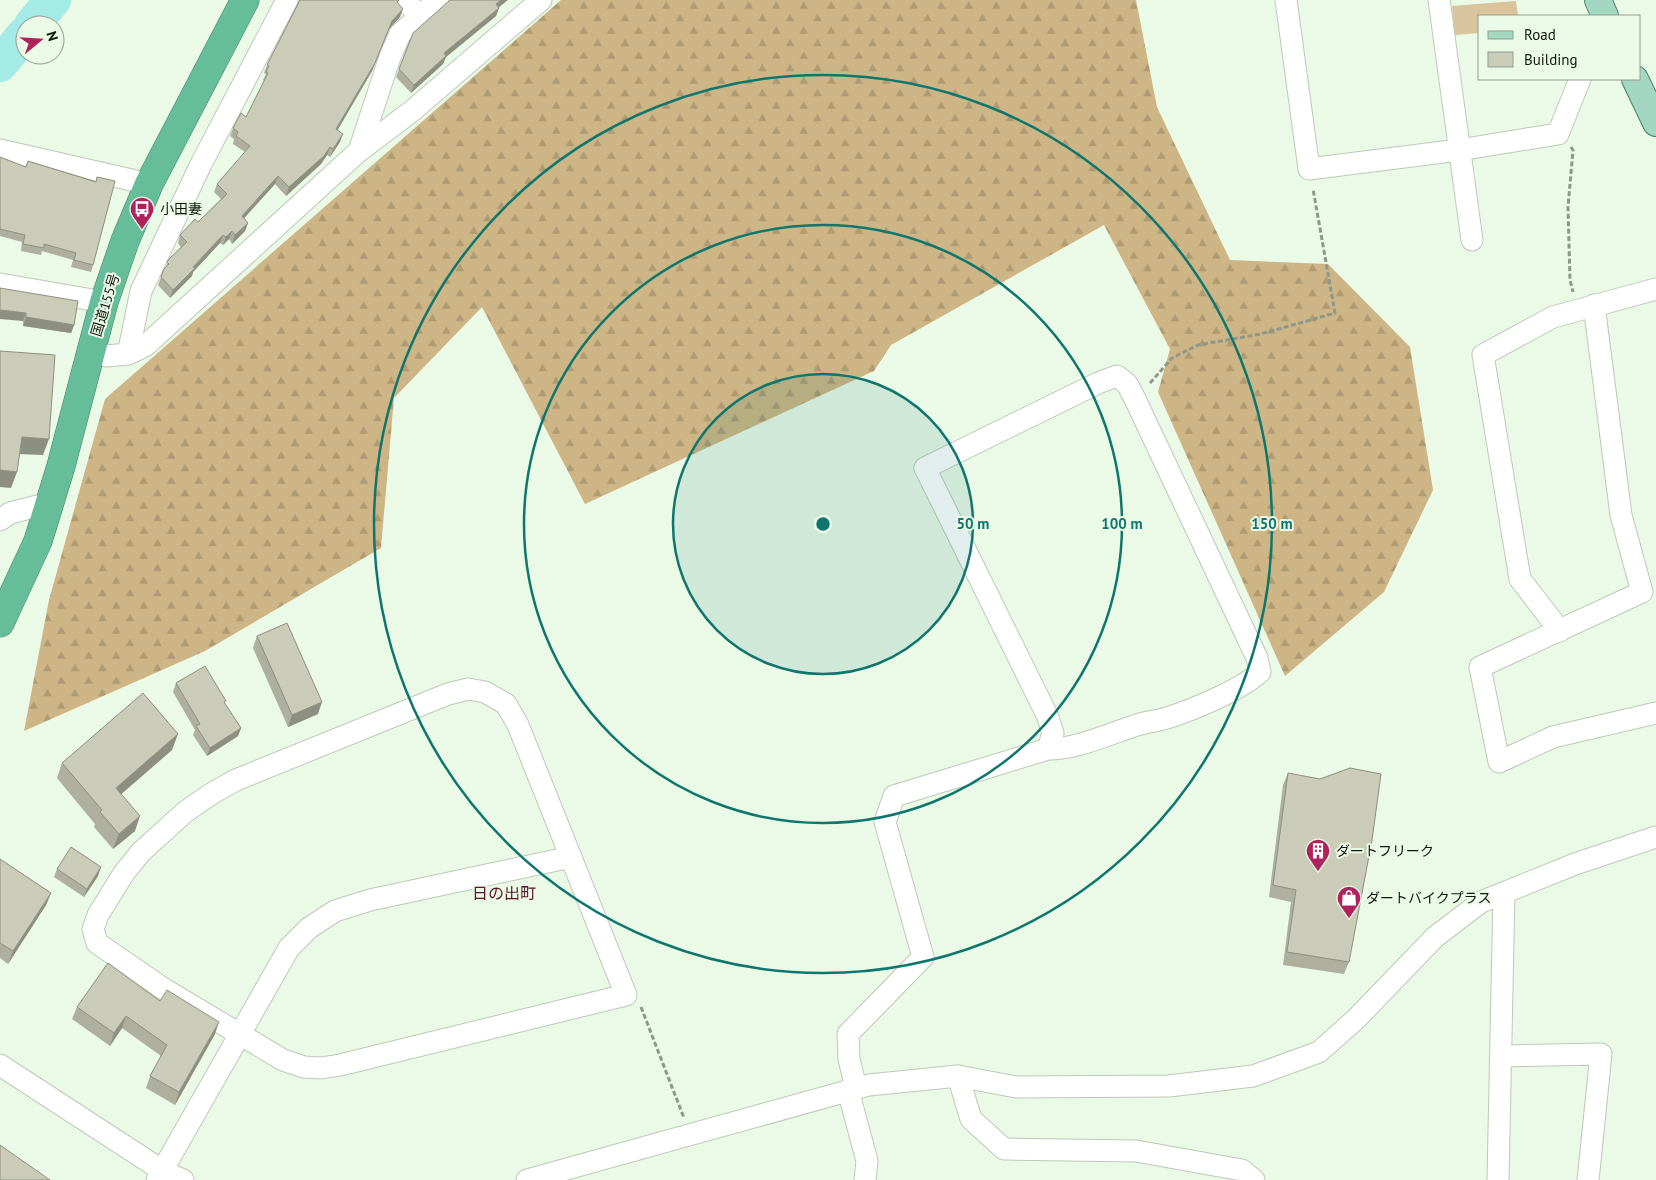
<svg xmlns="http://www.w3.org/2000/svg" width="1656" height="1180" font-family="'PT Sans','Noto Sans JP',sans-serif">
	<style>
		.forest { fill: url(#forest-firs) }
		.park { fill: #d9c49d }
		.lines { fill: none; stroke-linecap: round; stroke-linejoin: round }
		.river { stroke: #a4eae7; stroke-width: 36 }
		.minor-casing { stroke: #bcc9b7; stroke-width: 23 }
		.major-casing { stroke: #488369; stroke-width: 28 }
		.highway-casing { stroke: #488369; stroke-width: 29 }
		.path { stroke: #8d978a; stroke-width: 3; stroke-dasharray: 5 2.5; stroke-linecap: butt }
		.minor { stroke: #fff; stroke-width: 21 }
		.major { stroke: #a3d7c2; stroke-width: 26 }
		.highway { stroke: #65bd99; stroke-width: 28 }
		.wall { fill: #aeaf9d }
		.shaded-wall { fill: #8d8f80 }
		.building { fill: #caccb7; stroke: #8d8f80 }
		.ring { fill: none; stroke: #0f766e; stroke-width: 2.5 }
		.labels { text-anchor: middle; stroke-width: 4; stroke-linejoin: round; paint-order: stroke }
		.poi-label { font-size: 14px; fill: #111610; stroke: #ebf9e7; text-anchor: start }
		.street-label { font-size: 14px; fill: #111610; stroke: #ebf9e7 }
		.quarter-label { font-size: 16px; fill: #59162e; stroke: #ebf9e7 }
		.centre { fill: #0f766e; stroke: #ebf9e7; stroke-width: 2.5 }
		.ring-label { font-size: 15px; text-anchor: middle; font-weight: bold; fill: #0f766e; stroke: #ebf9e7; stroke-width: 4; stroke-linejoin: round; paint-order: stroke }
	</style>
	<defs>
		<pattern id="forest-firs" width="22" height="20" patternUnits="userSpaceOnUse" patternTransform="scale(1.25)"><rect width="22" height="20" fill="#cdb585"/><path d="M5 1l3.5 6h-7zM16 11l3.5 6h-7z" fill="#af9b72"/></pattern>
	</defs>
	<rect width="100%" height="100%" fill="#ebf9e7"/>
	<polygon class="forest" points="561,0 1136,0 1157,107 1230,260 1328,264 1410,347 1433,490 1384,592 1285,676 1158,392 1170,349 1104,225 891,345 874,371 585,504 482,307 394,398 381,548 205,651 24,731 49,600 105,399"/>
	<polygon class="park" points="1516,1 1518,16 1480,16 1480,33 1455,35 1452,6"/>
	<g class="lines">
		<g class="river">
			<polyline points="32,25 53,0"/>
			<polyline points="0,64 25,34"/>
		</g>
		<defs>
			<g id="minor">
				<polyline points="405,0 420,17"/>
				<polyline points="1286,0 1309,169 1459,150 1558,134 1580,79"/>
				<polyline points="1439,0 1472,240"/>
				<polyline points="0,150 149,184"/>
				<polyline points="359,151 390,57 400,34 438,0"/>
				<polyline points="0,284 104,302"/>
				<polyline points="1594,305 1621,515 1642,592 1480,667 1499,762 1553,737 1656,713"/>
				<polyline points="92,347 106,356 128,354 145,346 359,151 412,111 541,0"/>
				<polyline points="128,354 141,291 201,164 287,0"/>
				<polyline points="0,520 10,513 50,503"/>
				<polyline points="1560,631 1520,579 1483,355 1553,317 1656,289"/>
				<polygon points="468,689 485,692 506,704 518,725 626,995 340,1065 321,1068 304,1067 283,1060 164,989 97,943 93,929 98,915 124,873 141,852 185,812 211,794 236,780 448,694"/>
				<polyline points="1503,1056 1601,1054 1588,1180"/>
				<polyline points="0,1065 163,1171 183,1180"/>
				<polyline points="958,1076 971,1119 1004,1149 1136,1151 1242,1170 1254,1180"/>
				<path d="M856,1088L849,1059L848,1034L923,957L885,822L894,796L1048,749C1078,749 1108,734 1137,725C1146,722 1157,721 1167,718C1192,710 1241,690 1260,672L1257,658L1135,399L1127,384L1117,376L1098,383L925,468L1047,715L1053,733L1048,749"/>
				<polyline points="848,1090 867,1161 865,1180"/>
				<polyline points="157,1180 289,948 309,928 335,911 370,900 571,857"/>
				<polyline points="527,1180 869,1085 958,1076 1016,1087 1169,1086 1253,1076 1319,1052 1356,1019 1435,937 1481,902 1575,864 1656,837"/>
				<polyline points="1498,1180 1504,893"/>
			</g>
			<g id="major">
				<polyline points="1598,0 1605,16"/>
				<polyline points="1635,79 1656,123"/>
			</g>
			<polyline id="highway" points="0,623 38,541 61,466 104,302 125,241 149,184 245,0"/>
		</defs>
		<use href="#minor" class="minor-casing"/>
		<use href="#major" class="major-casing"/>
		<use href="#highway" class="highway-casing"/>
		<g class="path">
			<polyline points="1571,147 1573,150 1568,207 1570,280 1573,292"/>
			<polyline points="1150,383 1172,358 1198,345 1261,334 1335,313 1313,189"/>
			<polyline points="641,1007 684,1118"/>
		</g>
		<use href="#minor" class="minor"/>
		<use href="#major" class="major"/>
		<use href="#highway" class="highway"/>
	</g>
	<g class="wall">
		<polygon points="299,0 399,0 398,2 400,17 389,29 372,71 337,130 340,142 330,157 327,155 321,164 286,196 275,184 244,218 248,223 245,231 232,244 229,239 223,245 220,243 193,272 192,276 170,298 158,285 161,277 170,258 181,247 178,243 180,235 198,222 221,199 214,192 217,184 245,152 233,144 234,139 230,136 233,128 246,117 264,81 263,80 266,74 264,73 267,65 298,3"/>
		<polygon points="499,7 496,16 446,57 443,64 411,93 396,77 413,33"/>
		<polygon points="0,157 25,167 28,161 96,181 97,177 93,265 91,272 71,267 73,260 42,251 41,255 21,251 22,242 0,236"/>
		<polygon points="0,288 74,325 71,333 23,326 23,321"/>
		<polygon points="257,636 318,714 288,727 253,648"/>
		<polygon points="176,683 225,704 241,728 238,736 207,756 193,735 195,730 173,692"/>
		<polygon points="172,750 121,794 135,831 113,849 94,827 95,824 57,778 62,763"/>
		<polygon points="1288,773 1349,962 1344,974 1283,965 1291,902 1269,897 1283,785"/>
		<polygon points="0,859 51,893 46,905 8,964 0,958"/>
		<polygon points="57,869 98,876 84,897 54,877"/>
		<polygon points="160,1001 215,1034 175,1105 146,1088 150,1076 161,1056 122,1028 110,1046 72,1019 77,1007"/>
	</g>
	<g class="shaded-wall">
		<polygon points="501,0 508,0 493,12 496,4"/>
		<polygon points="499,8 496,16 446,57 443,64 411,93 414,85 444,53"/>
		<polygon points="403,9 400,17 389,29 372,71 333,138 336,129 392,21"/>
		<polygon points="343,134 340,142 330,157 333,149"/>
		<polygon points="330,147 327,155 321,164 286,196 289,187"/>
		<polygon points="278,176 275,184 239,224 242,216"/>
		<polygon points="248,223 245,231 232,244 235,235"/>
		<polygon points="232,231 229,239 223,245 226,237"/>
		<polygon points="223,235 220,243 193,272 192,276 170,298 173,290"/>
		<polygon points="0,310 26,313 23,321 0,319"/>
		<polygon points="26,317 74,325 71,333 23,326"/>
		<polygon points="22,437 49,439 43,455 16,454"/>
		<polygon points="0,470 17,472 11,488 0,487"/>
		<polygon points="322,702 318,714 288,727 292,715"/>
		<polygon points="241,728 238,736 207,756 210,748"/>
		<polygon points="178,734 172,750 111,803 116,788"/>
		<polygon points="140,816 135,831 113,849 119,834"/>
		<polygon points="101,867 98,876 84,897 87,889"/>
		<polygon points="51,893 46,905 8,964 13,951"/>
		<polygon points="126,1016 122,1028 110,1046 114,1033"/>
		<polygon points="219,1022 215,1034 175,1105 179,1092"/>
	</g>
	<g class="building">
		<polygon points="300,0 399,0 397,2 403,9 392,21 375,63 336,129 343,134 333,149 330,147 324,156 289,187 278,176 242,216 248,223 235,235 232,231 226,237 223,235 193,267 195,268 173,290 161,277 164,269 169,264 167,262 170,258 187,242 180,235 195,219 198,222 227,194 217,184 250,146 236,136 238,132 233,128 241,113 246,117 268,73 266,72 269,66 267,65"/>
		<polygon points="450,0 501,0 496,4 499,8 444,53 446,56 414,85 399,69 413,33"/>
		<polygon points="0,157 26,167 28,161 96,182 97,177 115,181 93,265 74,260 76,253 44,244 44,248 23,244 25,235 0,229"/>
		<polygon points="0,288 78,301 74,325 26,317 26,313 0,310"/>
		<polygon points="0,351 55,355 49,439 22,437 17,472 0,470"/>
		<polygon points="287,623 322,702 292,715 257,636"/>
		<polygon points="205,666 226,701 224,702 241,728 210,748 196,726 200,724 176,683"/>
		<polygon points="143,693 178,734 116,788 140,816 119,834 100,812 102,810 62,763"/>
		<polygon points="1350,768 1381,774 1372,840 1349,962 1287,952 1296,890 1273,885 1288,773 1320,779"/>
		<polygon points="71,847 101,867 87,889 57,869"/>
		<polygon points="0,859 51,893 13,951 0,943"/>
		<polygon points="108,963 160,1001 167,990 219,1022 179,1092 150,1076 167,1045 126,1016 114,1033 77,1007"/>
		<polygon points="0,1145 50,1180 0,1180"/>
	</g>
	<circle cx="823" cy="524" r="150" fill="#0f766e" fill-opacity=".12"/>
	<g class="ring">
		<circle cx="823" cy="524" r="150"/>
		<circle cx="823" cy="524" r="299"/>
		<circle cx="823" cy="524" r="449"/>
	</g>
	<defs>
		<symbol id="bus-pin" viewBox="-11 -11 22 30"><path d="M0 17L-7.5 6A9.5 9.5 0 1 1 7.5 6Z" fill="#b0225c" stroke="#ebf9e7"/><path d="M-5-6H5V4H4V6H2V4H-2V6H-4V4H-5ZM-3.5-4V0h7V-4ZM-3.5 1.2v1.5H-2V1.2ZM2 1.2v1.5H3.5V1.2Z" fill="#fff"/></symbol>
		<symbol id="building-pin" viewBox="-11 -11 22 30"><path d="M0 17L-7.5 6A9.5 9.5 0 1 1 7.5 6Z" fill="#b0225c" stroke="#ebf9e7"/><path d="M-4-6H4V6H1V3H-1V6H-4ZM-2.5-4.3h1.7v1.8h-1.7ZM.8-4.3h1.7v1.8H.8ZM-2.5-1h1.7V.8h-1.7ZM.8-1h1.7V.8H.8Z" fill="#fff"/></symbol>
		<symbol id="shop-pin" viewBox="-11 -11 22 30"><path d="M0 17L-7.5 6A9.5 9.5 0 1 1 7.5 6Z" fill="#b0225c" stroke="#ebf9e7"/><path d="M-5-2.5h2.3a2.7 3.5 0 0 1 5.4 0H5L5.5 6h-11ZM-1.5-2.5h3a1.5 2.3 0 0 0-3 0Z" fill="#fff"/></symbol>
	</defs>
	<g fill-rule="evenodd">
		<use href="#bus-pin" x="128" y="195" width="28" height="38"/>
		<use href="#building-pin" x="1304" y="837" width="28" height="38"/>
		<use href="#shop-pin" x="1335" y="884" width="28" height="38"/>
	</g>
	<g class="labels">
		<g class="poi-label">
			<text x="160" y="214">小田妻</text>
			<text x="1336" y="856">ダートフリーク</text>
			<text x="1366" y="903">ダートバイクプラス</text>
		</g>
		<g class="street-label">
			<text transform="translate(105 305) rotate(-73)" y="5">国道155号</text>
		</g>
		<g class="quarter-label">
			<text x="504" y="899">日の出町</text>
		</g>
	</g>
	<circle cx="823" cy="524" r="8" class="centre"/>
	<g class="ring-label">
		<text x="973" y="529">50 m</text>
		<text x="1122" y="529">100 m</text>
		<text x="1272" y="529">150 m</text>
	</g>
	<rect x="1478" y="15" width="162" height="65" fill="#ebf9e7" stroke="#949e91"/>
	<rect x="1488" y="31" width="25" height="8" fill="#a3d7c2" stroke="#949e91"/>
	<text x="1524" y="40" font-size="15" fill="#111610">Road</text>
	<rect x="1488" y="52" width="25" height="15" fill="#caccb7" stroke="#949e91"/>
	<text x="1524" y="65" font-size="15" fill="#111610">Building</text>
	<g transform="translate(40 40) rotate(72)"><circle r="24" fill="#ebf9e7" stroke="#949e91"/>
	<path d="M0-4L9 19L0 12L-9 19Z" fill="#b0225c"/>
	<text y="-8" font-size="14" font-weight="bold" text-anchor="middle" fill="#111610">N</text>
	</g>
</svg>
